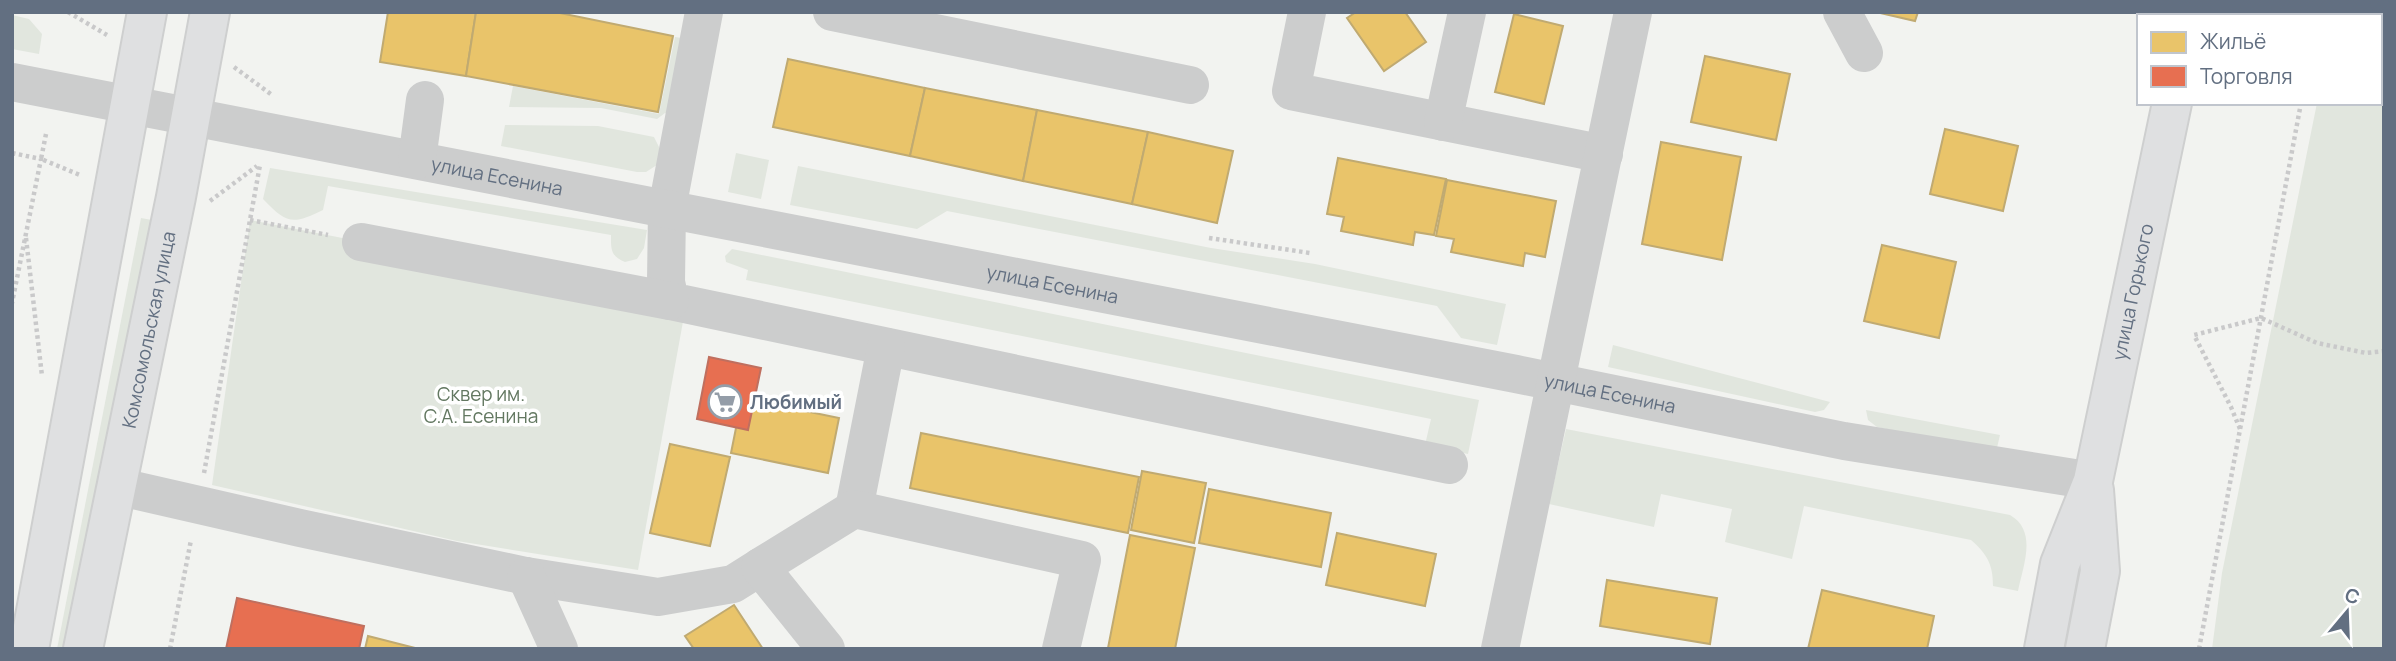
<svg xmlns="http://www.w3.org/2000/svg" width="2396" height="661" font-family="Manrope,sans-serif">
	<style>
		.green { fill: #e1e6de }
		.homes { fill: #e9c46a; stroke: #c0aa71; stroke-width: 2 }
		.shops { fill: #e76f51; stroke: #bf6f5f; stroke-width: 2 }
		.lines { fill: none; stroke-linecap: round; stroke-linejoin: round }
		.major-casing { stroke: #cecfcf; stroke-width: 42 }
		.path { stroke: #c9c9ca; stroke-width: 4.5; stroke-dasharray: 3.5 3.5; stroke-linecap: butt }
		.minor { stroke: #cccdcd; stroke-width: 38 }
		.major { stroke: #dfe0e1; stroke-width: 38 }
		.labels { text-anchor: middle; stroke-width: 7; stroke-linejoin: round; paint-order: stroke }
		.street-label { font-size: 19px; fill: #626f81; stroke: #fff }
		.park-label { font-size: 19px; fill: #637861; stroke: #fff }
		.poi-label { font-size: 19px; font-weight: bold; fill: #626f81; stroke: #fff; text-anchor: start }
	</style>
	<rect width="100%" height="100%" fill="#f2f3f0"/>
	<g class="green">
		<polygon points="2335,12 2384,12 2384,649 2212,649 2222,573 2317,103 2380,103 2380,16 2335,16"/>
		<polygon points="12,15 29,19 42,34 39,54 12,49"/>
		<polygon points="675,37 688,39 671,115 665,113 657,119 601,108 509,107 513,86 659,114"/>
		<polygon points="505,125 598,126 654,137 659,147 660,163 646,172 637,172 501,146"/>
		<polygon points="736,153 769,160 761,199 728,192"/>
		<polygon points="798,166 1211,248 1315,264 1506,304 1497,345 1461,338 1437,306 947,211 917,229 790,205"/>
		<path d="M270,168L647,230L644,248L637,259L625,262C610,256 611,248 611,235L328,186L323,210C292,225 287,224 263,199Z"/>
		<polygon points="141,218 152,220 68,649 57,649"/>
		<polygon points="250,220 686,305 638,570 457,541 212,485"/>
		<polygon points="732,249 1479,400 1468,454 1425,445 1431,419 746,280 748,270 726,262 725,256"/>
		<polygon points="1613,345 1830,402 1824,410 1815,412 1608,367"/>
		<polygon points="1866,410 2000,435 1996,452 1877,427 1868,420"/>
		<path d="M1566,429L2010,515C2038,531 2023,566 2018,591L1993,586C1993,564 1987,554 1971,540L1804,506L1792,559L1725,542L1732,509L1661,494L1654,527L1549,504Z"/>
	</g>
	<g class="homes">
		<polygon points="388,12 476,12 466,76 380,62"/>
		<polygon points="476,12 555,12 673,36 658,112 466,76"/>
		<polygon points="1356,12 1405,12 1426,42 1384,71 1347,18"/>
		<polygon points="1876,12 1918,12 1915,21"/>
		<polygon points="1514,14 1563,26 1544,104 1495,92"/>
		<polygon points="1705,56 1790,74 1776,140 1691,122"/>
		<polygon points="788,59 925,88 910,156 773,127"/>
		<polygon points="925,88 1037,110 1023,181 910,156"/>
		<polygon points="1037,110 1148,132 1132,204 1023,181"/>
		<polygon points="1945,129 2018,146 2003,211 1930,194"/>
		<polygon points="1148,132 1233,151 1217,223 1132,204"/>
		<polygon points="1661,142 1741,157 1722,260 1642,244"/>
		<polygon points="1338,158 1446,179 1434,235 1415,232 1413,245 1341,231 1344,217 1327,214"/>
		<polygon points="1447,180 1556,201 1545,257 1525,253 1523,266 1451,252 1454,239 1436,236"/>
		<polygon points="1882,245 1956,262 1939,338 1864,321"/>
		<polygon points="742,398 839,418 828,473 731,453"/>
		<polygon points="921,433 1139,477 1128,533 910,488"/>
		<polygon points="670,444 730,457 710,546 650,533"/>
		<polygon points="1142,471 1206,483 1194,543 1131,530"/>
		<polygon points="1209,489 1331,513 1321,567 1199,543"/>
		<polygon points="1337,533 1436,554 1425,606 1326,585"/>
		<polygon points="1130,535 1195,548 1175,649 1108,648"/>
		<polygon points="1607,580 1717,598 1710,644 1600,626"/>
		<polygon points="1822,590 1934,616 1927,649 1808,649"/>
		<polygon points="734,605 763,649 694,649 685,636"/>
		<polygon points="368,636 419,649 365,649"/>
	</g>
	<g class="shops">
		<polygon points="709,357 761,368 748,430 697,419"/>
		<polygon points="237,598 364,626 359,649 226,649"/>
	</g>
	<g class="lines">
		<defs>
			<g id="major">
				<polyline points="2190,16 2190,12"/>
				<polyline points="29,649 147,12"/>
				<path id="s2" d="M83,649L176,197L210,12"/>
				<path id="s3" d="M2044,649L2060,564L2093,481L2172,103"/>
				<polyline points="2085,649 2100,571 2094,490"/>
			</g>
		</defs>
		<use href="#major" class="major-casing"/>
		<g class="path">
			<polyline points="68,12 107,35"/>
			<polyline points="2318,16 2318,12"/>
			<polyline points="234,67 272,95"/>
			<polyline points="46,134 41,159 80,175"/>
			<polyline points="12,153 41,159 12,303"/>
			<polyline points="210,201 257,166"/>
			<polyline points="250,220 328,235"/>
			<polyline points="26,238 42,376"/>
			<polyline points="1209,238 1310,253"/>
			<polyline points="2240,429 2231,407 2194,335 2261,318 2317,343 2366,353 2384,351"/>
			<polyline points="204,473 260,165"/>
			<polyline points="170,649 191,540"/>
			<polyline points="2199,649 2301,103"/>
		</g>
		<g class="minor">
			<polyline points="704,12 667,209 666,282 670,301 1449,465"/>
			<polyline points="832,12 1190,85"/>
			<polyline points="1307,12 1291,91 1604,154"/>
			<polyline points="1842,12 1864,53"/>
			<path id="s1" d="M12,82L1516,374L1844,441L2093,481"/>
			<polyline points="1443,122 1467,12"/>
			<polyline points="417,160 425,100"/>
			<polyline points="361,242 670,301"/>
			<polyline points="116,486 300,528 526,576 658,597 733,584 760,567"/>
			<polyline points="854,509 886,347"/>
			<polyline points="526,576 559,649"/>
			<polyline points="826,649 760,567 854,509 1082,560 1061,649"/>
			<polyline points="1500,649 1633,12"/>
		</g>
		<use href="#major" class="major"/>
	</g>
	<defs>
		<symbol id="supermarket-ring" viewBox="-11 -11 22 22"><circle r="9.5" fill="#fff" stroke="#949da8" stroke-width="1.5"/><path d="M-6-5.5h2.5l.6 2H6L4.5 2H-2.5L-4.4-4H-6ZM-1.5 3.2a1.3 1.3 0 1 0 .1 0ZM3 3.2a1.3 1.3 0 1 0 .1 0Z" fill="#949da8"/></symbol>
	</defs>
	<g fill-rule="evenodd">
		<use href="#supermarket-ring" x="706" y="383" width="38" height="38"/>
	</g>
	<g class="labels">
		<g class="street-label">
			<text dy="7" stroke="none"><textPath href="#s1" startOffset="494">улица Есенина</textPath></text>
			<text dy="7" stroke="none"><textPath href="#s1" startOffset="1060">улица Есенина</textPath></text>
			<text dy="7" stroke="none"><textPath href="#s3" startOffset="369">улица Горького</textPath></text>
			<text dy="7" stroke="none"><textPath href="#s2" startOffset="326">Комсомольская улица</textPath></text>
			<text dy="7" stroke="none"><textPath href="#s1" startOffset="1628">улица Есенина</textPath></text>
		</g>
		<g class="park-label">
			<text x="481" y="401">Сквер им.<tspan x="481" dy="22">С.А. Есенина</tspan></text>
		</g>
		<g class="poi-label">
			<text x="750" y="409">Любимый</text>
		</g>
	</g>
	<rect width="2396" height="661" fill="none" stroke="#626f81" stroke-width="28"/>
	<rect x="2137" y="14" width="245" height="91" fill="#ffffff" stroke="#c0c5cd" stroke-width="2"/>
	<rect x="2151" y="32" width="35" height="21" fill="#e9c46a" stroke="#c0c5cd" stroke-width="2"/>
	<text x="2200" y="49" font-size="21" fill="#626f81">Жильё</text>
	<rect x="2151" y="66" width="35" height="21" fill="#e76f51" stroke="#c0c5cd" stroke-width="2"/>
	<text x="2200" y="84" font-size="21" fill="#626f81">Торговля</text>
	<g transform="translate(2347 612) rotate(19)" stroke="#ffffff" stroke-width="5" paint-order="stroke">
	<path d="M0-5L12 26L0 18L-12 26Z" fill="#626f81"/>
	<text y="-10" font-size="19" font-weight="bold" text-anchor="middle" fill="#626f81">С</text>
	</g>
</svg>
